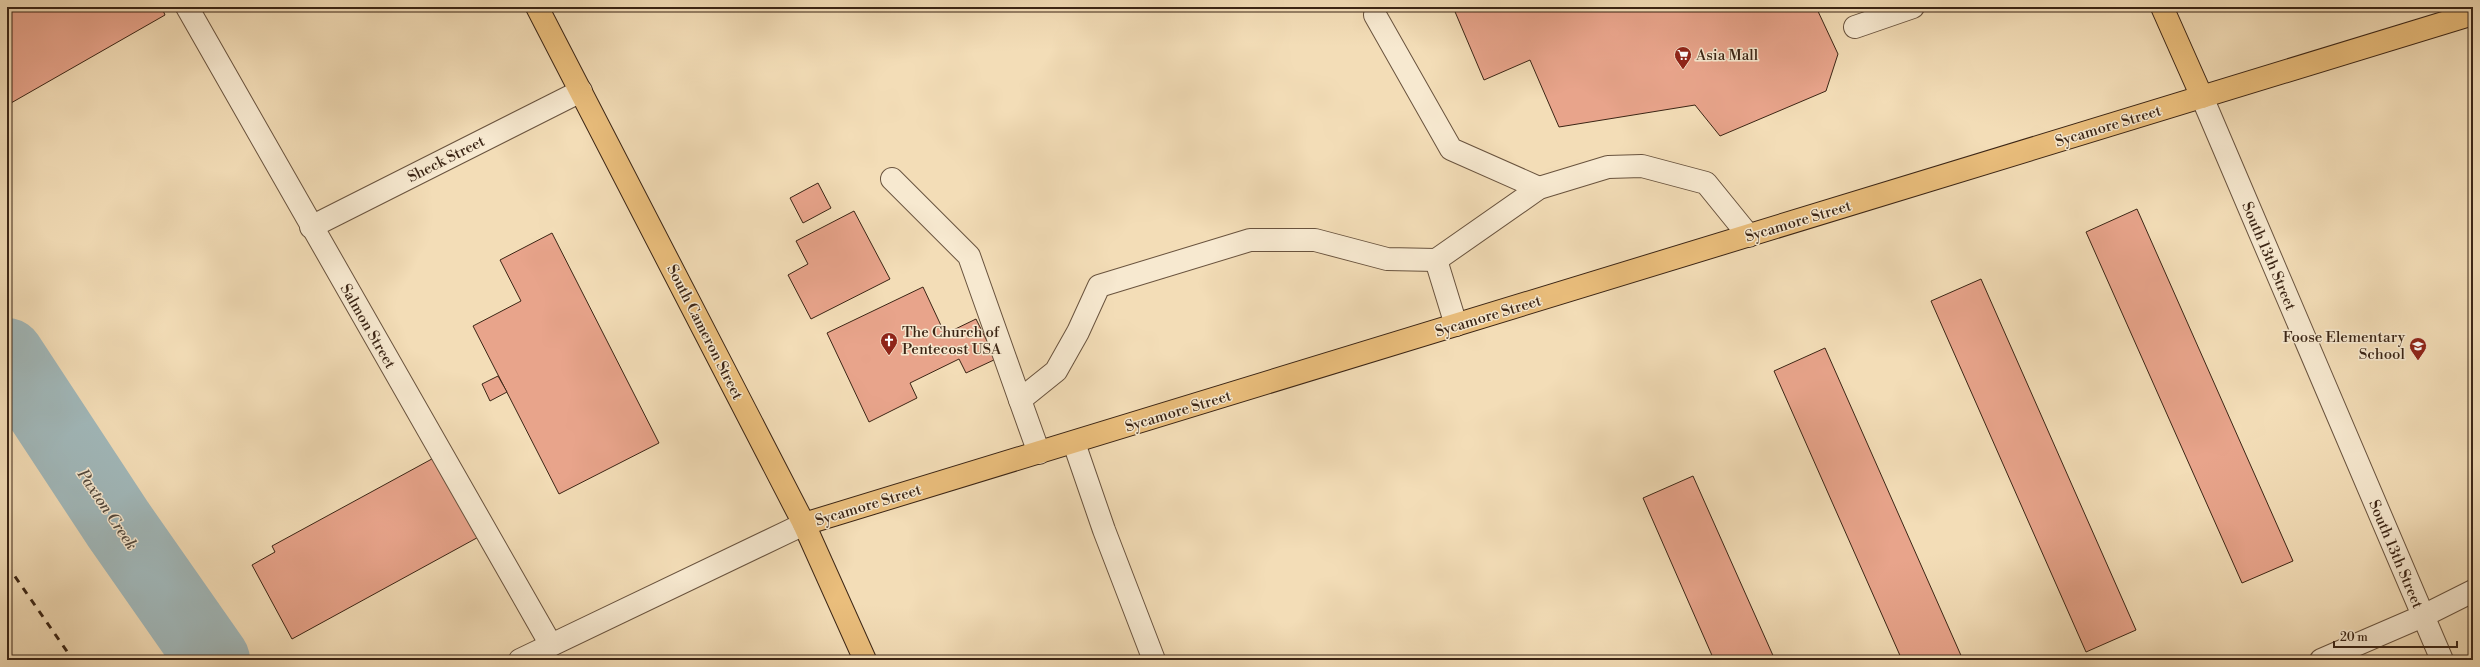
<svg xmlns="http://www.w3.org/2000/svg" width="2480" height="667" font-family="'Libre Bodoni',serif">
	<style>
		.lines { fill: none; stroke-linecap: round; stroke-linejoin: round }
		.river { stroke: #a1b8ba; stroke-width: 74 }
		.building { fill: #e8a48b; stroke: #3b2515 }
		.minor-casing { stroke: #69533e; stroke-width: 24 }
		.major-casing { stroke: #3b2515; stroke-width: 24 }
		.minor { stroke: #f7e9d0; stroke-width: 22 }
		.major { stroke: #eabe7c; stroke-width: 22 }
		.rail { stroke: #3b2515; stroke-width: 3; stroke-dasharray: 7 7; stroke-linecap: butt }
		.labels { text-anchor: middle; stroke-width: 3; stroke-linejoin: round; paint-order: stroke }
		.poi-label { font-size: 15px; fill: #3b2515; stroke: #f7e9d0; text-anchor: start }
		.street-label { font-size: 15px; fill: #3b2515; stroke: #f7e9d0 }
		.water-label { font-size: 16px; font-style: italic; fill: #544a3e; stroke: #f7e9d0 }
	</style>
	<rect width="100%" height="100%" fill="#f3ddb7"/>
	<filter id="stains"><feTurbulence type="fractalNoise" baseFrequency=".005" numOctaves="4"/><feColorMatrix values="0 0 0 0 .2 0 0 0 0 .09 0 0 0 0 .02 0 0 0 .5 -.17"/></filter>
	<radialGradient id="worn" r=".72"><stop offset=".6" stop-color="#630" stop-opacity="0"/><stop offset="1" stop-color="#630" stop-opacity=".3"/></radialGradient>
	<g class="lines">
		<polyline class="river" points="7,355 118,524 213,660"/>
	</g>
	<g class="building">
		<polygon points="7,7 164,7 162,8 165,15 11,103 7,96"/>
		<polygon points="1453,7 1816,7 1838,54 1826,91 1720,136 1695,105 1559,127 1530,60 1484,80"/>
		<polygon points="818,183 831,208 803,223 790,198"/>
		<polygon points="2137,209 2293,561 2242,583 2086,232"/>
		<polygon points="854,211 890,279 811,319 788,275 808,264 796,241"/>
		<polygon points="552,233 659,443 559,494 473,326 521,301 500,260"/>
		<polygon points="2473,278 2473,315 2471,302"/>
		<polygon points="1981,279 2136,630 2086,652 1931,301"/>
		<polygon points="923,287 945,334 976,319 996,359 966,373 959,359 910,383 917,398 869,422 827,333"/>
		<polygon points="1825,348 1963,660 1902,660 1774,371"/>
		<polygon points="498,376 507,392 490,401 482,384"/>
		<polygon points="441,454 484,534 292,639 252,565 275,552 272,546"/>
		<polygon points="1693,476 1775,660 1714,660 1643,498"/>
	</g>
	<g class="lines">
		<defs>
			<g id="minor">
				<polyline points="187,7 551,645"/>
				<polyline points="1375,15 1451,149 1539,188"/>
				<polyline points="1855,27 1913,7"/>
				<polyline points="2202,97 2442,660"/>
				<polyline points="892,179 969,256 1020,400"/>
				<polyline points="311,227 581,91"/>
				<polyline points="1456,325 1436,260 1539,188 1608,167 1642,166 1706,183 1749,236"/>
				<polyline points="1074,443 1104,530 1154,660"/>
				<polyline points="1039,453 1020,400 1056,371 1078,332 1099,286 1250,240 1315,240 1387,259 1436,260"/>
				<polyline points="520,660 804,524"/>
				<polyline points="2321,660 2423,616 2473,591"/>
			</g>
			<g id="major">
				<polyline points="537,7 804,524 865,660"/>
				<polyline points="2162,7 2202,97"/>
				<polyline points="804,524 2473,14"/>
			</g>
		</defs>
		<use href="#minor" class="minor-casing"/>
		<use href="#major" class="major-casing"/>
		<use href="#minor" class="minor"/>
		<use href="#major" class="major"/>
		<polyline class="rail" points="7,565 73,660"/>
	</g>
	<defs>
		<symbol id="supermarket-pin" viewBox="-11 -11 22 30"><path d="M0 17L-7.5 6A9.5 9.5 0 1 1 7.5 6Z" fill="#8f2418" stroke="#f7e9d0"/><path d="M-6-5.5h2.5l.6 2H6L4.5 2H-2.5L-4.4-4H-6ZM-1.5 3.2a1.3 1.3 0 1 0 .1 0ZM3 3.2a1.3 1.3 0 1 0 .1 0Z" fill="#fff"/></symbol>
		<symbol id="church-pin" viewBox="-11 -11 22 30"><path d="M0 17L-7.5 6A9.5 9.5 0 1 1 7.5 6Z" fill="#8f2418" stroke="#f7e9d0"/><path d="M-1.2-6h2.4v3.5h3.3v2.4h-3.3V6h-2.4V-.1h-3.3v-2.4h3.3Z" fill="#fff"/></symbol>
		<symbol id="school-pin" viewBox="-11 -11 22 30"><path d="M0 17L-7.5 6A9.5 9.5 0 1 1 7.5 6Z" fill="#8f2418" stroke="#f7e9d0"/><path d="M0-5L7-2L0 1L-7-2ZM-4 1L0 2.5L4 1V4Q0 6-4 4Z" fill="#fff"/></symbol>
	</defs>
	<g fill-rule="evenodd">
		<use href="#supermarket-pin" x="1673" y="45" width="20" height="27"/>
		<use href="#church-pin" x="879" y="331" width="20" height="27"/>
		<use href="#school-pin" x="2408" y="336" width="20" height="27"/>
	</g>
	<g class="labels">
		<g class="poi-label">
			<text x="1696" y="60">Asia Mall</text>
			<text x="902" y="337">The Church of<tspan x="902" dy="17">Pentecost USA</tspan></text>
			<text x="2405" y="342" text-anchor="end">Foose Elementary<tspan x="2405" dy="17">School</tspan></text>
		</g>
		<g class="street-label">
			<text transform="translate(2108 126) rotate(-17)" y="5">Sycamore Street</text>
			<text transform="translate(446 159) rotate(-27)" y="5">Sheck Street</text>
			<text transform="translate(1798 221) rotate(-17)" y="5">Sycamore Street</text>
			<text transform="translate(2269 256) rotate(67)" y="5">South 13th Street</text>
			<text transform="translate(1488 316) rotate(-17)" y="5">Sycamore Street</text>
			<text transform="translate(368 326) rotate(60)" y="5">Salmon Street</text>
			<text transform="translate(705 332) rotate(63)" y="5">South Cameron Street</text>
			<text transform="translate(1178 411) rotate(-17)" y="5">Sycamore Street</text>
			<text transform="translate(868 505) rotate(-17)" y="5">Sycamore Street</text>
			<text transform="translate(2396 554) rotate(67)" y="5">South 13th Street</text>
		</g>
		<g class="water-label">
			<text transform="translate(108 509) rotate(56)" y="6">Paxton Creek</text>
		</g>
	</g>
	<rect width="2480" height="667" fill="none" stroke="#f3ddb7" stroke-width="24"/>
	<rect x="8" y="8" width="2464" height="651" fill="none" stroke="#3b2515" stroke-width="2"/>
	<rect x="12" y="12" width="2456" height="643" fill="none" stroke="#3b2515"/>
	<path d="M2334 641v6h123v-6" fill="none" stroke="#3b2515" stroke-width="2"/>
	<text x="2340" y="641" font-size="12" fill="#3b2515" stroke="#f7e9d0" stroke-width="3" paint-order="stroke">20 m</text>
	<rect width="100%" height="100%" filter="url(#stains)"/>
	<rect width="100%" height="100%" fill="url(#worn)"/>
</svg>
